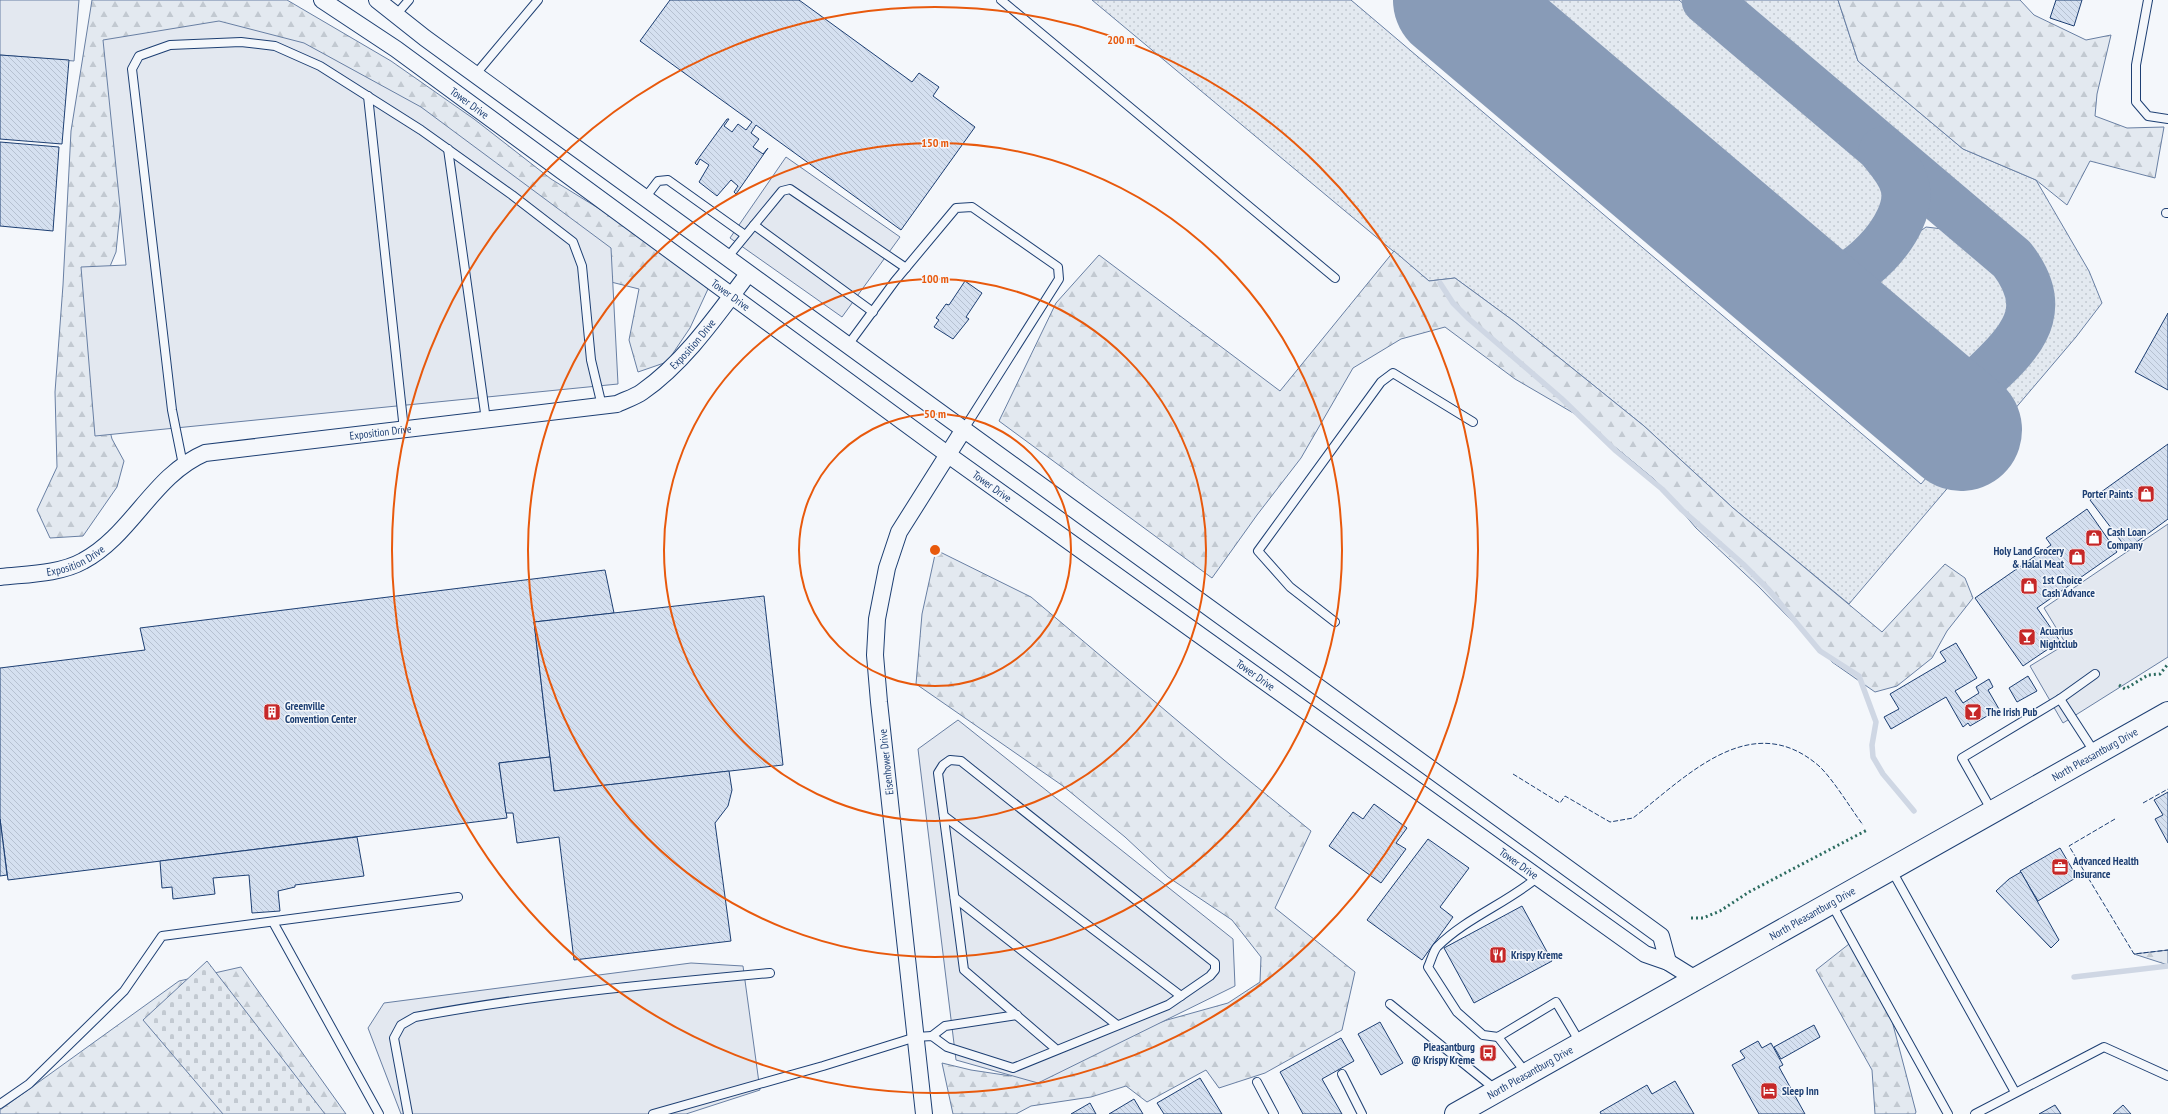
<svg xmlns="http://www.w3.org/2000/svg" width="2168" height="1114" font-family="'PT Sans Narrow',sans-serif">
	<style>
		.grass { fill: url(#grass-dots); stroke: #687fa3 }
		.forest { fill: url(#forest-firs); stroke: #687fa3 }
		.cemetery { fill: url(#cemetery-stones); stroke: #687fa3 }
		.parking { fill: #e3e8f0; stroke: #687fa3 }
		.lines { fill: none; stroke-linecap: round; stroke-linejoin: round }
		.stream { stroke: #cfd7e4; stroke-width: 5.5 }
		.taxiway { stroke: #889bb7; stroke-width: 49 }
		.runway { stroke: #889bb7; stroke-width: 122 }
		.building { fill: url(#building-back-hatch); stroke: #1d3f73 }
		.lane-casing { stroke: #1d3f73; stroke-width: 10 }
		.street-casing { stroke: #1d3f73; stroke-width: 18 }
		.primary-casing { stroke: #1d3f73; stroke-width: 24 }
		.lane { stroke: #f4f7fb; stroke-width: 8 }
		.street { stroke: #f4f7fb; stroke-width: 16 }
		.primary { stroke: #f4f7fb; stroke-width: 22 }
		.hedge { stroke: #2c6c60; stroke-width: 3; stroke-dasharray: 2 3; stroke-linecap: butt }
		.fence { stroke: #1d3f73; stroke-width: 1; stroke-dasharray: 5 2; stroke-linecap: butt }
		.ring { fill: none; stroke: #e8590c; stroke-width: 2 }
		.labels { text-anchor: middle; stroke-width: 3; stroke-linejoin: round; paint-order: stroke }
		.street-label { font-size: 11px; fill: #1d3f73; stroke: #f4f7fb }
		.poi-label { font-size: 11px; font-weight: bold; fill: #1d3f73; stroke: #f4f7fb; text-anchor: start }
		.centre { fill: #e8590c; stroke: #f4f7fb; stroke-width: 2 }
		.ring-label { font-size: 12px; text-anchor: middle; font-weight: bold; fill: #e8590c; stroke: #f4f7fb; stroke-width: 3; stroke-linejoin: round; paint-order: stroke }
	</style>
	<defs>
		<pattern id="grass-dots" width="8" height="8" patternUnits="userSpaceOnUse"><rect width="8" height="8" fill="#e3e9f0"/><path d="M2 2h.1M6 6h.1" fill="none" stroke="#c2c9d1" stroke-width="1.8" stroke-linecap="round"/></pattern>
		<pattern id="forest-firs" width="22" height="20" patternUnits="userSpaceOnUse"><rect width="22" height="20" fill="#e3e9f0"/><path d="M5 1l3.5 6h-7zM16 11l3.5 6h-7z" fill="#c2c9d1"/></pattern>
		<pattern id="cemetery-stones" width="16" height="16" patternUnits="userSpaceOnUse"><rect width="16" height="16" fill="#e3e9f0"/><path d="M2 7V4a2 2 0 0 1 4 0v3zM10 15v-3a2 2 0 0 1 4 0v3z" fill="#c2c9d1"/></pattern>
		<pattern id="building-back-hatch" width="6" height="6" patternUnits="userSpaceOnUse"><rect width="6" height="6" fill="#d5e0f0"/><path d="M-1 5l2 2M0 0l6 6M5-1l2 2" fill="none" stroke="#b6c1d1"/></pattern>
	</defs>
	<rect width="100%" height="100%" fill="#f4f7fb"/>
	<g class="grass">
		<path d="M1092,0H1351L1921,484L2027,359C2041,337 2053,315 2048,288C2047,280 2040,270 2036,262L1729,0H1838L1858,61L1963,149L2036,180L2089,271L2102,303L2076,337L1849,604L1733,508L1644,426L1515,322L1455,278L1429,281Z"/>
		<path d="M1543,0H1679L1876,167C1879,171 1884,175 1886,179C1901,209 1869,240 1849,257Z"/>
		<path d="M1926,227L1943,229L1972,248L2007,283L2013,303L2007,329L1994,346L1973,364L1877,282C1889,255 1903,244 1926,227Z"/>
	</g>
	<g class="forest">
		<polygon points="92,0 287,0 391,61 474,119 551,179 611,216 681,265 708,289 690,328 667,362 638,372 629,340 639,289 599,279 123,182 116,252 106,276 98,386 112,439 124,461 117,487 83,536 50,538 37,510 57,467 55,392 63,285 71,131"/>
		<polygon points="1838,0 2020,0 2034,15 2086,40 2111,35 2097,94 2095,116 2127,128 2164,127 2155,178 2090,161 2067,205 2036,180 1963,149 1858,61"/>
		<polygon points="1394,251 1429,281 1455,278 1515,322 1644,426 1733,508 1882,632 1945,564 1965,578 1973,598 1947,631 1932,658 1897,686 1875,692 1832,662 1759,587 1696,528 1655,480 1575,414 1515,379 1445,327 1401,339 1353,368 1301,458 1257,515 1212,578 999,421 1056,303 1099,255 1280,391"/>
		<polygon points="936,550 1031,597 1224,760 1311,831 1275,908 1355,972 1342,1030 1265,1073 1219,1088 1206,1070 1147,1102 1126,1086 1091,1097 1031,1106 1016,1114 953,1114 942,1063 971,1070 1011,1076 1167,1020 1228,1003 1260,982 1261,957 1232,920 1168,877 1125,837 1063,786 916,684 922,614"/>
		<polygon points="1849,944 1891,1017 1916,1112 1915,1114 1875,1114 1872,1070 1816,970"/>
		<polygon points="2168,950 2168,965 2134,954"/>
		<polygon points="241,967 346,1114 0,1114 0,1110 179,981"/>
	</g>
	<polygon class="cemetery" points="207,961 325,1114 223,1114 143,1020"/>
	<g class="parking">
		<polygon points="0,0 79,0 74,61 0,55"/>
		<polygon points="219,21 304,43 421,107 611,248 618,384 95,436 81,267 126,265 103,40"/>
		<polygon points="786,157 900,237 842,317 730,238"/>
		<polygon points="2168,524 2168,657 2063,723 2030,666 2066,644 2044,608"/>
		<polygon points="958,720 1233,939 1235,986 1038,1083 956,1060 918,749"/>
		<polygon points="691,963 743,966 760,1090 686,1114 401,1114 368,1028 384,1003"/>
	</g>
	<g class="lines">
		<g class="stream">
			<polyline points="1440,283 1453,303 1469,319 1561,398 1616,451 1662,489 1682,510 1743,564 1769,590 1820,651 1859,676 1876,722 1872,745 1873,757 1883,774 1914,811"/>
			<polyline points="2074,977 2168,966"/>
		</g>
		<g class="taxiway">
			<path d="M1706,0L2012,259C2047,304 2029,334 1992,369C1979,382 1965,394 1946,396C1932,397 1920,391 1908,385"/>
			<path d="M1776,273C1787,279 1799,288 1812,288C1852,288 1914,227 1905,187C1902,173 1892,162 1883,151"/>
		</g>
		<polyline class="runway" points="1454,0 1961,430"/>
	</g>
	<g class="building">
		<polygon points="670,0 799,0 912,82 919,73 939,87 933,96 975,127 901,230 756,125 751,133 759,139 753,147 763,154 768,148 736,194 734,192 738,186 731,180 717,196 699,182 709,165 700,159 697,165 695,163 727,119 729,119 724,126 732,132 738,124 746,130 752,122 640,41"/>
		<polygon points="2056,0 2082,0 2074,26 2050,18"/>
		<polygon points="0,55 69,60 62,144 0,139"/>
		<polygon points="0,142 59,147 53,231 0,226"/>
		<polygon points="965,281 982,293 966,317 969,319 953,339 934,327 939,320 936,318 946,304 949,305"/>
		<polygon points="2168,313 2168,390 2135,372"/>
		<polygon points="2168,444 2168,519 2127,549 2090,500"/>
		<polygon points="2087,509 2117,552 2037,608 2060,641 2023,666 1975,598 2051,545 2046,538"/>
		<polygon points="605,570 614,613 534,622 550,757 499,763 507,818 8,880 0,819 0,668 145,650 140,628"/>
		<polygon points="764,596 783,765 554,791 534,622"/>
		<polygon points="1956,643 1977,678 1955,691 1963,703 1979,693 1976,687 1989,679 1993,687 1988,690 1999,709 1970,726 1968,723 1963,727 1946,697 1891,729 1884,717 1899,709 1890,694 1946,661 1940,652"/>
		<polygon points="2028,676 2037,691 2017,702 2009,688"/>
		<polygon points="550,757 554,791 729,771 732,790 728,806 715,823 731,941 574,960 559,837 517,843 513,813 506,813 499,763"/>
		<polygon points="2168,792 2168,843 2155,819 2163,815 2154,800"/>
		<polygon points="1374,804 1407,828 1396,843 1406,849 1381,883 1329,846 1353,812 1363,819"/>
		<polygon points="0,819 7,875 0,876"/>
		<polygon points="357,837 364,876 295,885 295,887 278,891 280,911 252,913 249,875 213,878 215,894 173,899 172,887 162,888 160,861"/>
		<polygon points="1428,839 1469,868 1440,907 1453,917 1422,960 1367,920"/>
		<polygon points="2060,848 2077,877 2038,901 2020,871"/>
		<polygon points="2021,872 2059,940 2051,948 1996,891 2009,879"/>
		<polygon points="1522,906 1552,961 1474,1003 1444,948"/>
		<polygon points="1380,1022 1403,1063 1381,1075 1358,1034"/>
		<polygon points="1814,1025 1820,1037 1781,1059 1774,1047"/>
		<polygon points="1341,1038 1354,1061 1322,1079 1342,1114 1303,1114 1280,1072"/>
		<polygon points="1758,1041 1762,1048 1771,1043 1783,1065 1779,1067 1805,1114 1759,1114 1732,1065 1745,1058 1740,1051"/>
		<polygon points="1200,1078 1222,1114 1164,1114 1157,1103"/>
		<polygon points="1675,1081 1694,1114 1601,1114 1600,1112 1647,1085 1652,1094"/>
		<polygon points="1134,1099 1143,1114 1109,1114"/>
		<polygon points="1090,1103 1096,1114 1071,1114"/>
		<polygon points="2055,1105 2061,1114 2039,1114"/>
		<polygon points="2123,1105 2131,1114 2113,1114"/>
	</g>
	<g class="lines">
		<defs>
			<g id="lane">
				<polyline points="1001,0 1335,278"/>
				<polyline points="2148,0 2136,65 2136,102 2148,116 2168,119"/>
				<polyline points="396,15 409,0"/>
				<polyline points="475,75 538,0"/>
				<polyline points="368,96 404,430"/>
				<polyline points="448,149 486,420"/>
				<polyline points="645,198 658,181 668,180 745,235"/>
				<polyline points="2166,213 2168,213"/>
				<polyline points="754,225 873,312"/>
				<polyline points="727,258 782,191 790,189 906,268"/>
				<polyline points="848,345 895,281 956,208 972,207 1058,267 1059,279 964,429"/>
				<polyline points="183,465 172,410 132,69 139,56 170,45 241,42 275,46 320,66 421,130 512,195 573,242 582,266 591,360 602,406"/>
				<polyline points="1335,622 1290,587 1258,551 1381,382 1393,373 1473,422"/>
				<polyline points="2060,699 2095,753"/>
				<polyline points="1992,811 1962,758 2060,699 2095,674"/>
				<polyline points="944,816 1181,996"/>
				<polyline points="1891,869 2015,1092"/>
				<path d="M1538,877C1507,903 1466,918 1437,947C1433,952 1431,961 1428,967L1457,1012L1483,1035L1498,1037L1556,1002L1581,1044"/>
				<polyline points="955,898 1117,1025"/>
				<polyline points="1831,903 1948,1114"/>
				<polyline points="273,922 379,1114"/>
				<polyline points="1390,1004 1495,1089"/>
				<polyline points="932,1036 945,1026 1017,1015"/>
				<polyline points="1498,1037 1527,1074"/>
				<polyline points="1342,1074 1362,1114"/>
				<polyline points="1257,1082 1274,1114"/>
				<polyline points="0,1104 29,1084 124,991 162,936 458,897"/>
				<path d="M408,1114L394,1038L401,1025L415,1017C532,995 651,984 770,973"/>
				<polyline points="653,1114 823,1066 916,1037 932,1036 947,1047 1013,1068 1168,1005 1210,976 1215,970 1215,963 961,761 950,760 943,765 938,773 964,970 1057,1050"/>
				<polyline points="1975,1114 2104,1047 2168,1076"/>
			</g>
			<g id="street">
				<path id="s1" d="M322,0L396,49L947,454L1645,954L1668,962L1697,980"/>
				<polyline points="377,0 425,38 1661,936 1668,962"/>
				<path id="s2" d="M0,577C26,574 60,574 83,561C132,535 153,475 205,453L617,404C625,400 635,397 642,392C685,362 717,315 748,274"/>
				<polyline points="924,1114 879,702 875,655 877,619 887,568 899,532 964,429"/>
			</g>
			<g id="primary">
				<path id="s3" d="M1456,1114L2168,713"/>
			</g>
		</defs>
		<use href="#lane" class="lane-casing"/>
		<use href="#street" class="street-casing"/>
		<use href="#primary" class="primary-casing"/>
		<use href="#lane" class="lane"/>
		<use href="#street" class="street"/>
		<use href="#primary" class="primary"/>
		<g class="hedge">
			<polyline points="2119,685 2125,689 2148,675 2160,674 2168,664"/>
			<polyline points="1691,918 1703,918 1720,911 1749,892 1867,830"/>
		</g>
		<g class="fence">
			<path d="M1513,774L1560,803L1565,796L1610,822L1633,818C1686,777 1751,707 1819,766C1833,779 1851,809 1863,825"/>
			<polyline points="2143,803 2168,789"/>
			<polyline points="2115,819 2069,846 2134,954 2168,950"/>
		</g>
	</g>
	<g class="ring">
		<circle cx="935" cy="550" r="136"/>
		<circle cx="935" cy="550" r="271"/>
		<circle cx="935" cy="550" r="407"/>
		<circle cx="935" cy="550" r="543"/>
	</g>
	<defs>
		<symbol id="shop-square" viewBox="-11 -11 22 22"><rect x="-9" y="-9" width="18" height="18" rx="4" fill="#c62828" stroke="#f4f7fb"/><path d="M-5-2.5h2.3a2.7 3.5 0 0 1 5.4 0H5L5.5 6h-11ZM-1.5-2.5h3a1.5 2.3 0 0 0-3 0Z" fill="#fff"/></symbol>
		<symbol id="bar-square" viewBox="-11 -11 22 22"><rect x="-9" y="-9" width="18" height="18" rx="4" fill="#c62828" stroke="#f4f7fb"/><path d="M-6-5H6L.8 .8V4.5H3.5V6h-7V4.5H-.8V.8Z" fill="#fff"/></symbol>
		<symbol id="building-square" viewBox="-11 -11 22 22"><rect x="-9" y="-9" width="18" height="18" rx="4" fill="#c62828" stroke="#f4f7fb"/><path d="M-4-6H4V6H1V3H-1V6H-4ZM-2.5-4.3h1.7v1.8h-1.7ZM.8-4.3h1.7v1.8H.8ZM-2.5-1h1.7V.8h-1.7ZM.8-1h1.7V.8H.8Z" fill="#fff"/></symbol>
		<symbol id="office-square" viewBox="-11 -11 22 22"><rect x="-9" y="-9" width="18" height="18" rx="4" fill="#c62828" stroke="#f4f7fb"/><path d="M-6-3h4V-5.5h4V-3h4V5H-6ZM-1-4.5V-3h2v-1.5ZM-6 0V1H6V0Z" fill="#fff"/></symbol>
		<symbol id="restaurant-square" viewBox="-11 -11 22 22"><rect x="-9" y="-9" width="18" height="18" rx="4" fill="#c62828" stroke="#f4f7fb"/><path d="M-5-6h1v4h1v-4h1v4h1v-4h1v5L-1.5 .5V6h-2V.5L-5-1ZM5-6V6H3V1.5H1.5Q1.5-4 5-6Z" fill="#fff"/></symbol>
		<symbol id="bus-square" viewBox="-11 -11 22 22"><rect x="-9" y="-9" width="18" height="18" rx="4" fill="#c62828" stroke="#f4f7fb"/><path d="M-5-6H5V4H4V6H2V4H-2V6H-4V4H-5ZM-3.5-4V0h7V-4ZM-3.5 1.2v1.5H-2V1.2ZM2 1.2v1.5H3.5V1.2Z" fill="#fff"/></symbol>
		<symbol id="hotel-square" viewBox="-11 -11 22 22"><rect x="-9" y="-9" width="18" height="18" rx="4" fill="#c62828" stroke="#f4f7fb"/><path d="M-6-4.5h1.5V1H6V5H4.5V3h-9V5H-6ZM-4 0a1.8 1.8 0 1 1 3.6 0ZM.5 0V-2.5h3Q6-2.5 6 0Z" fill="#fff"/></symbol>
	</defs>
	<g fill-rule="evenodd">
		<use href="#shop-square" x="2136" y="484" width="20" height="20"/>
		<use href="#shop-square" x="2084" y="528" width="20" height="20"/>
		<use href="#shop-square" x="2067" y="547" width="20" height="20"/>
		<use href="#shop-square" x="2019" y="576" width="20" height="20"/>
		<use href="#bar-square" x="2017" y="627" width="20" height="20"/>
		<use href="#building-square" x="262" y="702" width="20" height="20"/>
		<use href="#bar-square" x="1963" y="702" width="20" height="20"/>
		<use href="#office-square" x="2050" y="857" width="20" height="20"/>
		<use href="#restaurant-square" x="1488" y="945" width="20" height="20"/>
		<use href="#bus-square" x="1478" y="1043" width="20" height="20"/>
		<use href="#hotel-square" x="1759" y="1081" width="20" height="20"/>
	</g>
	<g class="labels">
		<g class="street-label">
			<text dy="4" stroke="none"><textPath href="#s1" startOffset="180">Tower Drive</textPath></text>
			<text dy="4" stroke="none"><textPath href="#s1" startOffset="504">Tower Drive</textPath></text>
			<text dy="4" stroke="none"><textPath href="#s2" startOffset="762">Exposition Drive</textPath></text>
			<text dy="4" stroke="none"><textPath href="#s2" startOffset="426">Exposition Drive</textPath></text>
			<text dy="4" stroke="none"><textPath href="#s1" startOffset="828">Tower Drive</textPath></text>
			<text dy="4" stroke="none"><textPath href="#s2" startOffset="78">Exposition Drive</textPath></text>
			<text dy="4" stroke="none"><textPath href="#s1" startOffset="1152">Tower Drive</textPath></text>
			<text dy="4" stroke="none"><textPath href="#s3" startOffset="733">North Pleasantburg Drive</textPath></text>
			<text transform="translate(886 762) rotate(-96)" y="4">Eisenhower Drive</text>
			<text dy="4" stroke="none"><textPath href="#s1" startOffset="1476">Tower Drive</textPath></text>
			<text dy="4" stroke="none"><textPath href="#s3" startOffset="409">North Pleasantburg Drive</textPath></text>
			<text dy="4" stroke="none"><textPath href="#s3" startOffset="85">North Pleasantburg Drive</textPath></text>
		</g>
		<g class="poi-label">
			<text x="2133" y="498" text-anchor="end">Porter Paints</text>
			<text x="2107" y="536">Cash Loan<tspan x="2107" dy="13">Company</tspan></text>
			<text x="2064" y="555" text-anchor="end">Holy Land Grocery<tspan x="2064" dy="13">&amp; Halal Meat</tspan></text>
			<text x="2042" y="584">1st Choice<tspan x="2042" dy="13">Cash Advance</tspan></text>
			<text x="2040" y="635">Acuarius<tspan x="2040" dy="13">Nightclub</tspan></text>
			<text x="285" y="710">Greenville<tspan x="285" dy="13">Convention Center</tspan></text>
			<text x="1986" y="716">The Irish Pub</text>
			<text x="2073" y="865">Advanced Health<tspan x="2073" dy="13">Insurance</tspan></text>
			<text x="1511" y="959">Krispy Kreme</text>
			<text x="1475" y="1051" text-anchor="end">Pleasantburg<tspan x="1475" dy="13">@ Krispy Kreme</tspan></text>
			<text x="1782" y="1095">Sleep Inn</text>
		</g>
	</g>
	<circle cx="935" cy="550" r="6" class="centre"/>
	<g class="ring-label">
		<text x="1121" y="44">200 m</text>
		<text x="935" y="147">150 m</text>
		<text x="935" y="283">100 m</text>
		<text x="935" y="418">50 m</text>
	</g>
</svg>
